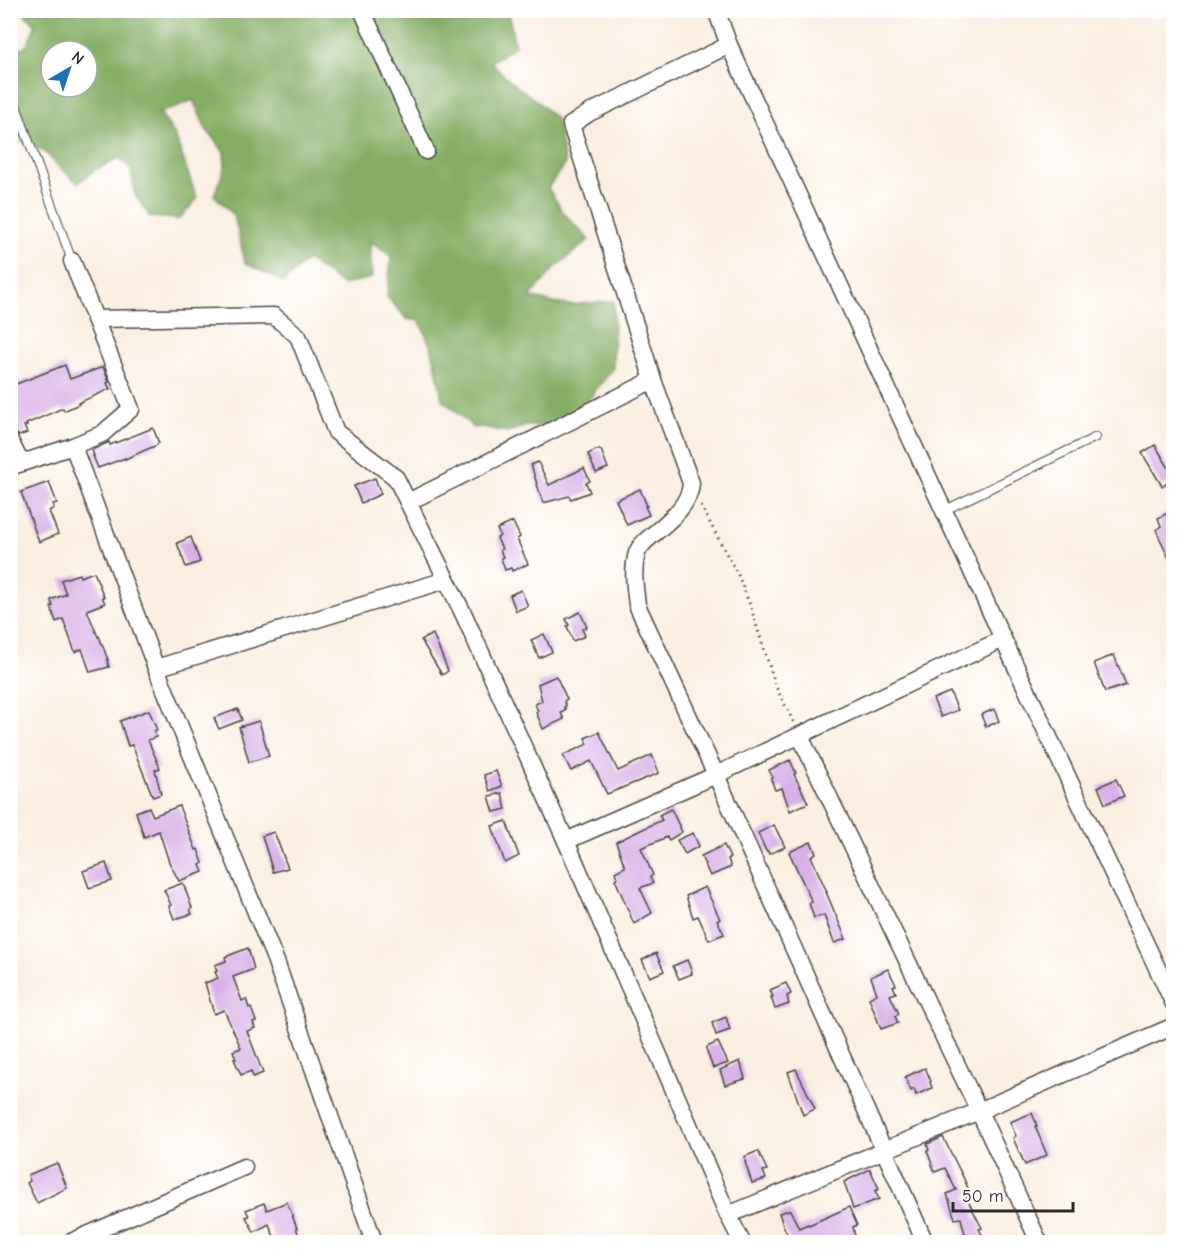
<svg xmlns="http://www.w3.org/2000/svg" width="1184" height="1253" font-family="'Comic Neue',sans-serif">
	<style>
		.forest { fill: #84ad64; stroke: #586c48; stroke-width: 1.5; fill-rule: evenodd }
		.building { fill: #dab1e6 }
		.lines { fill: none; stroke-linecap: round; stroke-linejoin: round }
		.lane-casing { stroke: #4a4846; stroke-width: 10 }
		.street-casing { stroke: #4a4846; stroke-width: 19 }
		.path { stroke: #4a4846; stroke-width: 3; stroke-dasharray: 1.5 4.5; stroke-linecap: butt }
		.lane { stroke: #fff; stroke-width: 8 }
		.street { stroke: #fff; stroke-width: 16 }
	</style>
	<rect width="100%" height="100%" fill="#fff"/>
	<filter id="ink" filterUnits="userSpaceOnUse"><feTurbulence type="fractalNoise" baseFrequency=".0167" numOctaves="2"/><feDisplacementMap in="SourceGraphic" scale="12" xChannelSelector="R" yChannelSelector="G"/><feConvolveMatrix kernelMatrix="1 2 1 2 8 2 1 2 1" color-interpolation-filters="sRGB"/></filter>
	<filter id="wash" filterUnits="userSpaceOnUse"><feTurbulence type="fractalNoise" baseFrequency=".008" numOctaves="4" result="noise"/><feDisplacementMap in="SourceGraphic" scale="24" xChannelSelector="R" yChannelSelector="G"/><feGaussianBlur stdDeviation="1.35" result="paint"/><feColorMatrix in="noise" values="0 0 0 0 0 0 0 0 0 0 0 0 0 0 0 0 0 1.4 0 .05"/><feComposite in="paint" operator="in"/></filter>
	<g filter="url(#wash)">
		<rect width="100%" height="100%" fill="#faefe1"/>
		<path class="forest" d="M20,11H508L515,46L491,62L510,81L537,101L556,119L565,163L548,188L563,212L589,240L555,268L530,297L553,303L570,305L614,301L613,369L583,406L555,425L527,426L507,432L482,427L474,428L442,399L436,366L432,350L420,321L407,319L387,297L391,256L370,241L372,278L343,285L307,260L284,282L245,263L234,215L214,195L225,167L224,152L206,129L193,100L160,113L175,135L197,199L179,219L150,217L135,195L131,169L120,158L95,170L78,183L56,164L45,152L17,139L11,133L10,50L26,47L36,24ZM51,51H87V87H51Z"/>
		<g id="blocks">
			<g class="building">
				<polygon points="65,365 70,379 103,367 109,382 107,383 110,389 78,403 79,404 64,411 63,408 26,424 27,426 24,426 27,433 19,436 15,432 10,431 10,394 14,393 11,386"/>
				<polygon points="153,428 159,443 157,444 157,445 125,459 125,458 98,468 93,456 94,456 92,450 109,442 110,445"/>
				<polygon points="1155,445 1173,475 1173,480 1162,486 1142,453"/>
				<polygon points="596,450 601,450 608,468 596,473 588,454"/>
				<polygon points="538,462 549,485 584,468 590,481 586,483 590,492 571,499 569,496 543,503 531,465"/>
				<polygon points="375,478 381,494 361,503 354,486"/>
				<polygon points="49,482 57,503 53,504 54,508 49,511 58,534 39,542 21,492"/>
				<polygon points="640,489 647,506 645,506 649,515 627,525 616,500"/>
				<polygon points="1173,510 1173,567 1156,530 1161,526 1158,518"/>
				<polygon points="513,522 520,537 517,539 528,564 512,571 511,568 505,570 501,558 503,557 500,550 502,549 497,538 500,536 497,529"/>
				<polygon points="191,537 200,562 186,567 177,543"/>
				<polygon points="94,572 104,597 102,597 105,603 87,610 98,637 99,636 108,660 107,660 109,667 90,672 82,649 75,652 63,619 56,622 51,607 53,606 51,600 66,594 61,580 79,574 80,577"/>
				<polygon points="521,590 528,606 516,611 510,595"/>
				<polygon points="580,612 587,627 582,629 585,636 573,641 567,626 569,625 566,619"/>
				<polygon points="433,634 448,671 442,675 421,640"/>
				<polygon points="544,634 552,652 539,658 531,640"/>
				<polygon points="1114,655 1126,685 1105,692 1094,663"/>
				<polygon points="556,676 567,699 564,701 566,706 564,707 566,710 561,713 564,719 543,729 536,712 538,711 535,704 542,701 538,684"/>
				<polygon points="950,692 958,710 941,717 933,699"/>
				<polygon points="238,709 242,720 219,729 214,718"/>
				<polygon points="994,709 999,721 986,727 981,715"/>
				<polygon points="149,710 157,730 154,731 156,737 148,740 160,768 155,770 161,794 153,797 132,745 128,746 120,721"/>
				<polygon points="259,721 269,756 249,762 239,727"/>
				<polygon points="599,732 618,771 652,755 659,773 607,794 591,761 571,771 563,755 588,744 585,738"/>
				<polygon points="790,760 796,773 794,774 808,803 790,811 782,788 775,790 771,779 773,778 769,770"/>
				<polygon points="496,771 502,786 490,791 484,775"/>
				<polygon points="1116,779 1124,796 1105,804 1098,787"/>
				<polygon points="502,793 506,809 494,812 489,796"/>
				<polygon points="179,806 196,850 198,849 203,863 200,865 203,872 179,881 169,862 159,831 144,837 136,812 149,807 153,816"/>
				<polygon points="671,809 682,832 669,840 667,837 641,848 653,875 650,877 653,883 640,888 652,913 634,924 615,879 617,878 615,872 625,867 616,842 662,820 659,815"/>
				<polygon points="506,821 519,856 505,863 492,826"/>
				<polygon points="774,825 785,847 769,854 768,851 766,851 758,833"/>
				<polygon points="274,832 288,868 273,872 262,836"/>
				<polygon points="693,833 699,846 685,854 677,840"/>
				<polygon points="811,842 816,853 811,856 817,870 827,892 826,892 846,939 834,943 824,915 814,918 809,903 812,902 789,852"/>
				<polygon points="724,845 730,858 728,859 731,867 710,876 701,856"/>
				<polygon points="106,863 112,881 89,888 83,871"/>
				<polygon points="183,883 192,908 190,909 192,914 174,919 169,906 171,905 164,890"/>
				<polygon points="705,887 720,919 717,920 724,934 709,940 698,916 693,918 686,896"/>
				<polygon points="248,948 254,969 233,977 242,1001 246,999 249,1008 251,1008 256,1021 253,1022 255,1028 247,1031 263,1073 253,1077 251,1071 241,1075 234,1059 236,1059 233,1051 241,1048 224,1010 214,1014 205,983 218,978 215,972 217,971 215,965 226,961 225,957"/>
				<polygon points="656,953 664,971 650,977 642,960"/>
				<polygon points="687,960 692,972 691,973 692,974 679,979 673,966"/>
				<polygon points="888,969 896,985 893,986 896,993 890,995 899,1014 895,1016 898,1023 881,1029 869,998 877,994 871,977"/>
				<polygon points="786,983 791,994 787,996 789,1004 775,1009 771,997 773,997 770,990"/>
				<polygon points="726,1017 730,1030 716,1035 712,1023"/>
				<polygon points="718,1042 728,1063 713,1068 707,1052 707,1047"/>
				<polygon points="740,1061 745,1079 725,1085 720,1070"/>
				<polygon points="925,1068 931,1081 930,1082 932,1088 916,1095 914,1089 911,1091 905,1077"/>
				<polygon points="796,1069 815,1109 803,1115 788,1072"/>
				<polygon points="1032,1113 1037,1126 1035,1126 1047,1155 1025,1165 1013,1138 1016,1136 1010,1122"/>
				<polygon points="943,1137 964,1179 970,1193 965,1195 982,1228 979,1229 986,1242 967,1242 961,1218 955,1219 947,1194 956,1190 945,1168 935,1172 927,1151 929,1150 927,1144"/>
				<polygon points="758,1151 767,1170 763,1171 766,1179 752,1183 745,1162 746,1162 744,1157"/>
				<polygon points="57,1163 67,1188 37,1203 27,1183 30,1181 28,1175"/>
				<polygon points="870,1169 879,1189 875,1191 879,1199 853,1209 844,1182"/>
				<polygon points="287,1202 297,1228 296,1228 299,1236 276,1242 269,1224 254,1232 246,1217 249,1216 246,1210 264,1203 267,1210"/>
				<polygon points="849,1207 857,1225 853,1227 855,1236 827,1242 791,1242 783,1225 779,1213 790,1210 799,1228 808,1224 809,1225"/>
			</g>
		</g>
	</g>
	<g filter="url(#ink)">
		<use href="#blocks" fill-opacity="0" stroke="#4a4846" stroke-width="1.5"/>
		<g class="lines">
			<defs>
				<g id="lane">
					<polyline points="10,89 72,261"/>
					<polyline points="943,511 1096,437"/>
				</g>
				<g id="street">
					<polyline points="362,10 426,151"/>
					<polyline points="716,10 729,45 1003,639 1174,1004"/>
					<polyline points="95,319 274,316 298,336 336,432 396,478 464,615 566,841 728,1215 742,1242"/>
					<path d="M653,380L691,483C690,504 671,519 656,532C649,538 640,544 637,553C632,570 635,588 637,605L716,775L925,1242"/>
					<polyline points="10,441 21,463"/>
					<polyline points="73,446 156,668 275,959 374,1242"/>
					<polyline points="10,467 73,446 102,434 131,409 72,261"/>
					<polyline points="408,502 653,380 571,125 589,113 729,45"/>
					<polyline points="156,668 446,580"/>
					<polyline points="800,736 979,1111 1039,1242"/>
					<polyline points="566,841 716,775 1003,639"/>
					<polyline points="728,1215 979,1111 1174,1026"/>
					<polyline points="71,1242 244,1167"/>
				</g>
			</defs>
			<use href="#lane" class="lane-casing"/>
			<use href="#street" class="street-casing"/>
			<polyline class="path" points="701,506 739,577 751,608 776,687 794,723"/>
			<use href="#lane" class="lane"/>
			<use href="#street" class="street"/>
		</g>
	</g>
	<rect width="1184" height="1253" fill="none" stroke="#fff" stroke-width="36"/>
	<g transform="translate(69 69) rotate(39)"><circle r="28" fill="#ffffff" stroke="#aaaaaa" stroke-width="1.5"/>
	<path d="M0-4.5L10 22L0 15L-10 22Z" fill="#1f6fb2"/>
	<text y="-9" font-size="16" font-weight="bold" text-anchor="middle" fill="#2b2b2b">N</text>
	</g>
	<path d="M953 1202v9h120v-9" fill="none" stroke="#2b2b2b" stroke-width="3"/>
	<text x="962" y="1202" font-size="18" fill="#2b2b2b" stroke="#ffffff" stroke-width="4.5" paint-order="stroke">50 m</text>
</svg>
